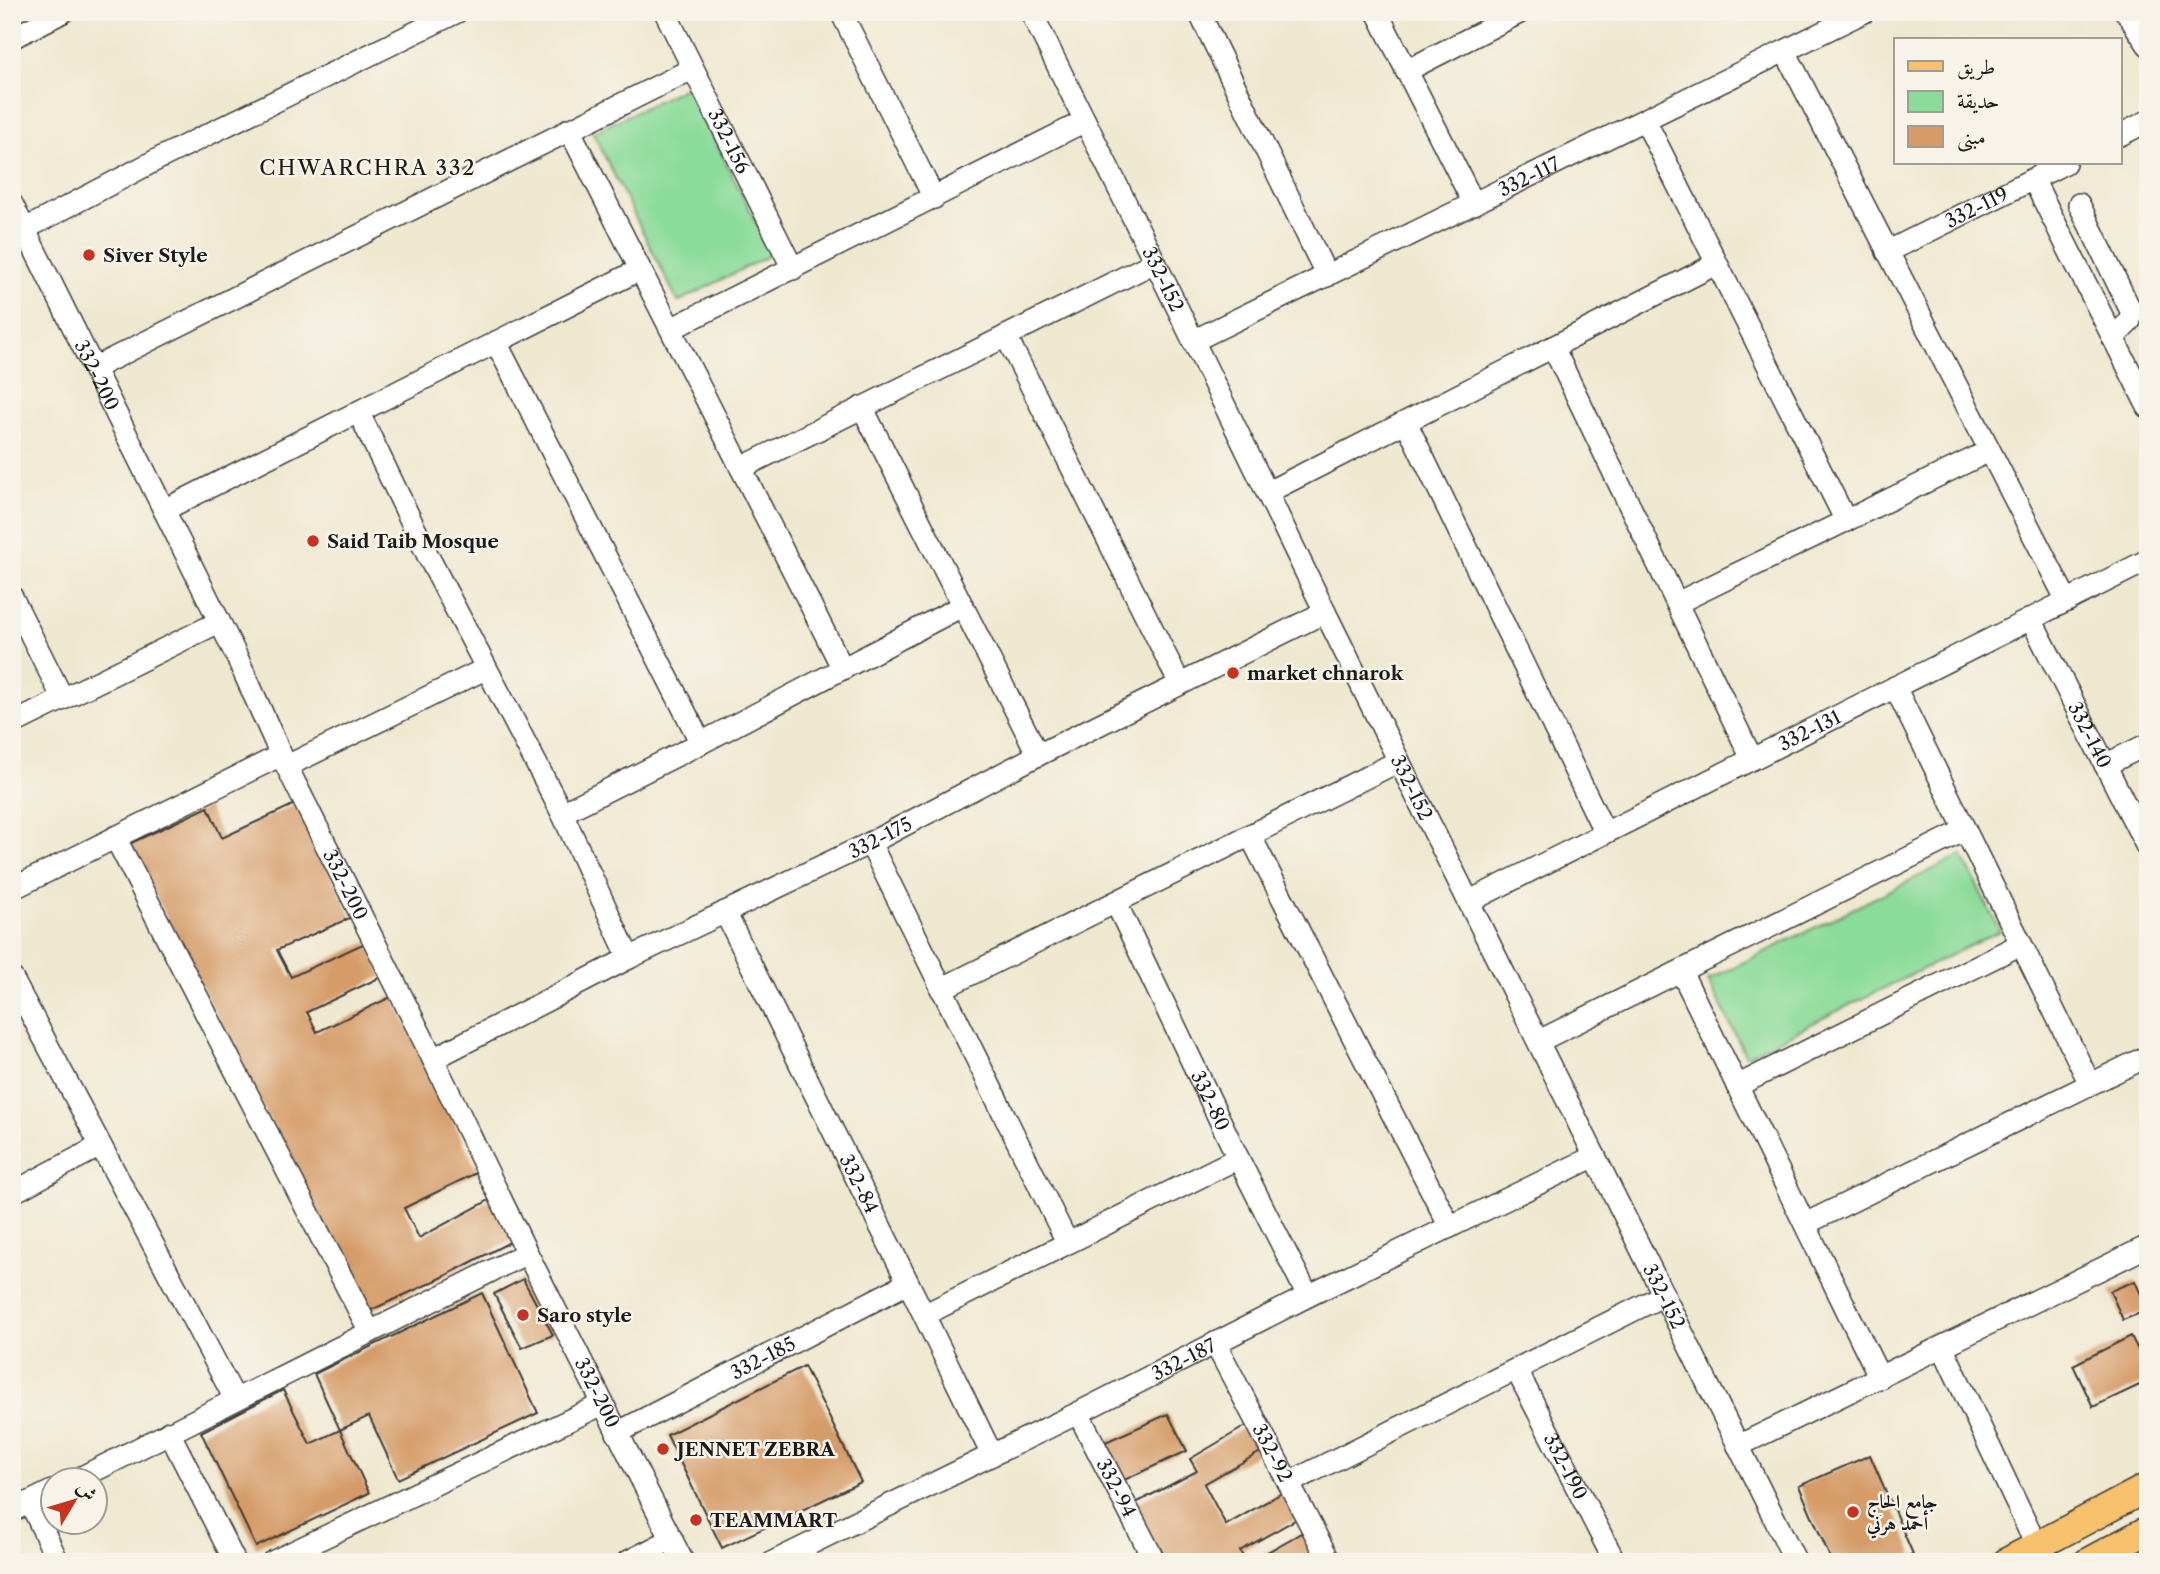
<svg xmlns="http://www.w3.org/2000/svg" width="2160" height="1574" font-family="'Libre Caslon Text',Amiri,serif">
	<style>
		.green { fill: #8bdb9a; stroke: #547c5b; stroke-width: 2 }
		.building { fill: #d59c69 }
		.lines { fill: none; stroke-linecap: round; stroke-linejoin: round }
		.minor-casing { stroke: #3c3b37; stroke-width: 24 }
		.major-casing { stroke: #3c3b37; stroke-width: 31 }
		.minor { stroke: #fff; stroke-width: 21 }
		.major { stroke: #f7c06c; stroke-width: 28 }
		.poi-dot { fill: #c8321e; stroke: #f7f3e8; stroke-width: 2.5 }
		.labels { text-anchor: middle; stroke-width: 5; stroke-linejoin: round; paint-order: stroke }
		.street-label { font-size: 19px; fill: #1c1c1c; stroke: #f7f3e8 }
		.poi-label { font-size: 19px; font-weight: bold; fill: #1c1c1c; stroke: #f7f3e8; text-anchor: start }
		.neighbourhood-label { font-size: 21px; letter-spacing: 2px; fill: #1c1c1c; stroke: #f7f3e8 }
	</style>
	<rect width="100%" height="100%" fill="#f7f3e8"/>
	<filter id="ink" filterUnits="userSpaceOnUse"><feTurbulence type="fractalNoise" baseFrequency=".0143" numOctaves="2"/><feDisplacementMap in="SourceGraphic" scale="14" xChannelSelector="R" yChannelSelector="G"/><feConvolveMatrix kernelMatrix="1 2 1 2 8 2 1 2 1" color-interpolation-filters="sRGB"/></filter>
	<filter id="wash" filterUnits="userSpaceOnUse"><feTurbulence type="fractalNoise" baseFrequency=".00686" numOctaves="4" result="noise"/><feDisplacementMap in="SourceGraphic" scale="28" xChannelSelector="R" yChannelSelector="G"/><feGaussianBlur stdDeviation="1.57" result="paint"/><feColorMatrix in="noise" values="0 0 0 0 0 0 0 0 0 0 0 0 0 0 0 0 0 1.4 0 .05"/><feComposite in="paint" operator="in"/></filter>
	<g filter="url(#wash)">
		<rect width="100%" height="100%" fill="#efe8d0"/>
		<g class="green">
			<polygon points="687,86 772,254 678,302 593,133"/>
			<polygon points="1962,855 2000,931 1746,1056 1708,980"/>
		</g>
		<g id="blocks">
			<g class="building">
				<polygon points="299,802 352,917 277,950 280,956 291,977 367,942 383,976 307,1012 317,1032 393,996 478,1172 404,1208 419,1238 491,1199 512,1241 439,1279 367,1312 129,844 208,807 222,838"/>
				<polygon points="523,1279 553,1335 522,1348 494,1294"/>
				<polygon points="2135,1281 2148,1310 2123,1320 2110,1291"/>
				<polygon points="482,1293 538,1413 398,1479 369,1416 340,1430 314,1374"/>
				<polygon points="2131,1336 2148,1370 2148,1381 2093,1407 2073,1365"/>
				<polygon points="804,1366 861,1482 722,1548 667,1435"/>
				<polygon points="283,1390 310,1444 340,1430 369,1493 256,1547 201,1432"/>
				<polygon points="1168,1414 1187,1451 1120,1482 1101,1444"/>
				<polygon points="1251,1423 1266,1449 1204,1484 1226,1525 1287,1490 1302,1516 1240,1551 1246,1562 1162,1562 1132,1505 1197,1471 1190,1459"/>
				<polygon points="1870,1455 1913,1554 1894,1562 1832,1562 1799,1486"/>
				<polygon points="1310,1528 1325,1553 1309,1562 1250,1562"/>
			</g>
		</g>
	</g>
	<g filter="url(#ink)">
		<use href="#blocks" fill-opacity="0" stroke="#3c3b37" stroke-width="2"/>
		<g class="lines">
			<defs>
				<g id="minor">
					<path id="s1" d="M665,12L793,269"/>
					<polyline points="841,12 934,198"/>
					<path id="s2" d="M1031,12L1155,262L1325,612L1796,1562"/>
					<polyline points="1199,12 1327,276"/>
					<polyline points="1377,12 1474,204"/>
					<polyline points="2126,12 2148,45"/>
					<polyline points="12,38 63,12"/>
					<polyline points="1785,51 2067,601"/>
					<polyline points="1406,71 1521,12"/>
					<polyline points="1645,120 1846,521"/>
					<polyline points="569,129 843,669"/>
					<polyline points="2120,135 2148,121"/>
					<polyline points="2033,179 2148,407"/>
					<path id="s3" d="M12,204L236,655L281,755L433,1059L527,1253L683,1562"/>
					<polyline points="2079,204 2131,311 2130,321 2113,338"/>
					<polyline points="25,229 162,157 457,12"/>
					<path id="s4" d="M1887,252L2065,163"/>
					<polyline points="671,329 1085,121"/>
					<polyline points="1006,336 1180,684"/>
					<path id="s5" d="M1193,341L1864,12"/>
					<polyline points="496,342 701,743"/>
					<polyline points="1553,347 1752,759"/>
					<polyline points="94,368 692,69"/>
					<polyline points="862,407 1038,755"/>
					<polyline points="359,413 429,558 562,813 629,958"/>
					<polyline points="1406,422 1605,833"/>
					<polyline points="741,468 1155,262"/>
					<polyline points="1268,492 1716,264"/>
					<polyline points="164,510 639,270"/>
					<polyline points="12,597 63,699"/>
					<polyline points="1677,603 1989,451"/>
					<path id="s6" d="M2031,619L2148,849"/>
					<polyline points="1895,687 2090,1084"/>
					<polyline points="12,724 219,622"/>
					<polyline points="2105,765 2148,744"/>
					<polyline points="287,766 485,669"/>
					<polyline points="562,813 701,743 962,606"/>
					<polyline points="1250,835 1450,1227"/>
					<polyline points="115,837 370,1332"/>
					<polyline points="870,843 1067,1242"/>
					<polyline points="12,889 281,755"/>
					<path id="s7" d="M1470,901L2148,560"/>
					<path id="s8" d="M1116,903L1238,1158L1308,1296"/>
					<path id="s9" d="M725,912L924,1315L992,1455"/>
					<polyline points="1681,971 1880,1378"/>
					<polyline points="12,978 235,1399"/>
					<polyline points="941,989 1399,761"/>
					<polyline points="1539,1041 1965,830"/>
					<path id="s10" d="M433,1059L629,958L870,843L1038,755L1325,612"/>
					<polyline points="1737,1086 2021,944"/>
					<polyline points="12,1193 100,1146"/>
					<polyline points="1805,1224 2148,1056"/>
					<polyline points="924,1315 1238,1158"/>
					<path id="s11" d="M1215,1343L1330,1562"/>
					<polyline points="1943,1348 2037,1547"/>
					<path id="s12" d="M1517,1371L1615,1562"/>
					<path id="s13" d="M1078,1413L1155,1562"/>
					<polyline points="169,1432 235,1562"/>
					<path id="s14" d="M617,1433L908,1283"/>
					<polyline points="1738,1446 2148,1246"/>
					<polyline points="76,1480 527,1253"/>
					<polyline points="1289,1483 1664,1295"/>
					<polyline points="30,1502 58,1562"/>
					<polyline points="12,1511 52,1491"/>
					<polyline points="272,1562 603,1404"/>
					<polyline points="627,1562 672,1539"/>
					<path id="s15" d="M773,1562L1078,1413L1308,1296L1595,1156"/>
				</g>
				<g id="major">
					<polyline points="2007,1562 2148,1487"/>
					<polyline points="2088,1562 2148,1530"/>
				</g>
			</defs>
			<use href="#minor" class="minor-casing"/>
			<use href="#major" class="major-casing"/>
			<use href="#minor" class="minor"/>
			<use href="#major" class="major"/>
		</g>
	</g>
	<g class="poi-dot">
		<circle cx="89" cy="255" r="7"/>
		<circle cx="313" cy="541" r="7"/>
		<circle cx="1233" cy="673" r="7"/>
		<circle cx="523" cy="1315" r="7"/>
		<circle cx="663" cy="1449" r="7"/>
		<circle cx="1853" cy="1512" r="7"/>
		<circle cx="696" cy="1520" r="7"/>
	</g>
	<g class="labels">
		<g class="street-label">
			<text dy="7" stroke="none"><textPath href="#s1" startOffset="144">332-156</textPath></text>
			<text dy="7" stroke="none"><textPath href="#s5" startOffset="374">332-117</textPath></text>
			<text dy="7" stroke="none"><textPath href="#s4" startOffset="100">332-119</textPath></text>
			<text dy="7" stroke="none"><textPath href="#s2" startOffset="298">332-152</textPath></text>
			<text dy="7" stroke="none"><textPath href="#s3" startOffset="191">332-200</textPath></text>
			<text dy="7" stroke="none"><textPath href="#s7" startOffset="380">332-131</textPath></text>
			<text dy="7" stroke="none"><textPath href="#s6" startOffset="130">332-140</textPath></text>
			<text dy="7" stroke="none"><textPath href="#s2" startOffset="864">332-152</textPath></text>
			<text dy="7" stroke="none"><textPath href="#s10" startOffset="499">332-175</textPath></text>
			<text dy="7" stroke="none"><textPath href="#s3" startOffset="758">332-200</textPath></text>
			<text dy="7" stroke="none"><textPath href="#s8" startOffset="219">332-80</textPath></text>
			<text dy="7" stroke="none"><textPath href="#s9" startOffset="303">332-84</textPath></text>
			<text dy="7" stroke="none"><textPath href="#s2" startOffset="1432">332-152</textPath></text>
			<text dy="7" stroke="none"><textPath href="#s14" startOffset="164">332-185</textPath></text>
			<text dy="7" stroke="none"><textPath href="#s15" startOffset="458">332-187</textPath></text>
			<text dy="7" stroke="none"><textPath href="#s3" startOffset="1325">332-200</textPath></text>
			<text dy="7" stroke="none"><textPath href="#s11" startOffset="124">332-92</textPath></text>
			<text dy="7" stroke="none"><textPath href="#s12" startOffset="107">332-190</textPath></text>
			<text dy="7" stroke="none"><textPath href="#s13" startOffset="84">332-94</textPath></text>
		</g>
		<g class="poi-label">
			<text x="103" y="262">Siver Style</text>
			<text x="327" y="548">Said Taib Mosque</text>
			<text x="1247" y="680">market chnarok</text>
			<text x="537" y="1322">Saro style</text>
			<text x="677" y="1456">JENNET ZEBRA</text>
			<text x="1867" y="1508">جامع الحاج<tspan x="1867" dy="22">أحمد هرني</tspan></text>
			<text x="710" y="1527">TEAMMART</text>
		</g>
		<g class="neighbourhood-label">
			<text x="368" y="175">CHWARCHRA 332</text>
		</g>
	</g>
	<rect width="2160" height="1574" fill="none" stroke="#f7f3e8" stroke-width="42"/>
	<rect x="1894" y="38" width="228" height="126" fill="#f7f3e8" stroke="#9f9d96" stroke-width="2"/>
	<rect x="1908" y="61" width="35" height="10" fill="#f7c06c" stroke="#9f9d96" stroke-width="2"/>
	<text x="1957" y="74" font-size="21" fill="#1c1c1c">طريق</text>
	<rect x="1908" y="91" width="35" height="21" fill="#8bdb9a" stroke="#9f9d96" stroke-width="2"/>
	<text x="1957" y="108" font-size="21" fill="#1c1c1c">حديقة</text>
	<rect x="1908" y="126" width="35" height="21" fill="#d59c69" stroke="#9f9d96" stroke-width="2"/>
	<text x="1957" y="144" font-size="21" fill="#1c1c1c">مبنى</text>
	<g transform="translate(74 1501) rotate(52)"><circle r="33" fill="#f7f3e8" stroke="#9f9d96" stroke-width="2"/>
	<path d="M0-5L12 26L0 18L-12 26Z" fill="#c8321e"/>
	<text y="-10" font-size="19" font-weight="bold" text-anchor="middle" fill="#1c1c1c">ش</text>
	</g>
</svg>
